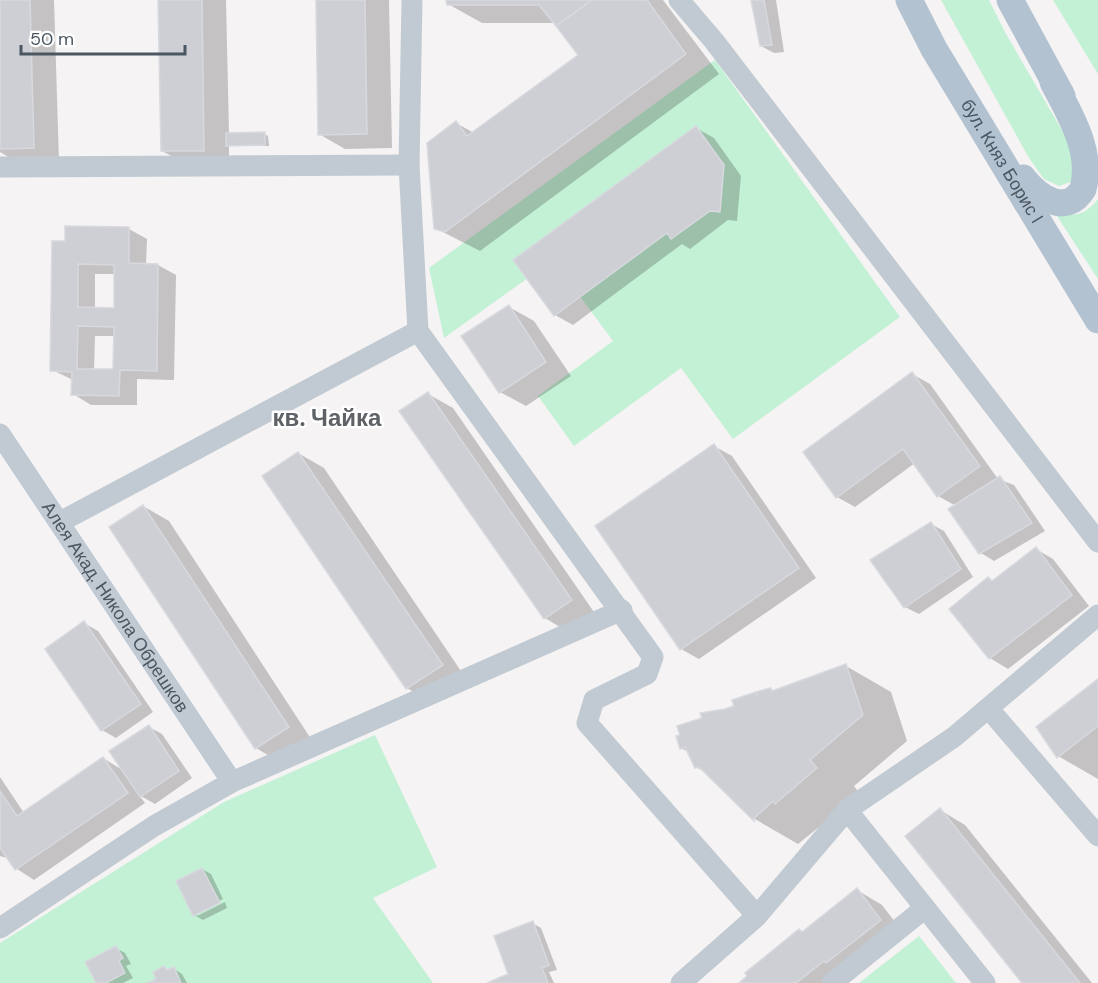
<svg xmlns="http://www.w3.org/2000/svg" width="1098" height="983" font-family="'DM Sans',sans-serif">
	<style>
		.green { fill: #c3f1d5 }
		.shadow { fill: #0003; fill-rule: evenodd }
		.building { fill: #cdcfd5; stroke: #d7d9de; stroke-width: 1.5; fill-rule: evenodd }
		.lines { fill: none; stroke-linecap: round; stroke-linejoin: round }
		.minor { stroke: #c1cad2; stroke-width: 21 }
		.major { stroke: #b3c2d1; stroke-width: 27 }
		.labels { text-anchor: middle; stroke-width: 5; stroke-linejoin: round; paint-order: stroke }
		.street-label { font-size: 18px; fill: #4a5661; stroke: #fff }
		.district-label { font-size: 24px; font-weight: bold; fill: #5f6368; stroke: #fff }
	</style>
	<rect width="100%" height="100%" fill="#f5f3f3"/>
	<g class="green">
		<polygon points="941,0 989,0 1006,34 1077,156 1073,181 1059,186 1044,179 1029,158"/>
		<polygon points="1053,0 1098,0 1098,74"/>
		<polygon points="715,60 900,317 733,439 681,368 574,446 538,396 613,341 553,260 444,338 429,268"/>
		<path d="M1098,199V279L1055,213C1074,217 1086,215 1098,199Z"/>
		<polygon points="375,735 437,867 373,898 433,983 0,983 0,943 224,802"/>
		<polygon points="919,936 956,983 859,983"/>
	</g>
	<g class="shadow">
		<polygon points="0,0 54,0 59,162 19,163 0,152"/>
		<polygon points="160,0 226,0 229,134 264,134 268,136 269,146 229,146 229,164 188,165 162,151"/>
		<polygon points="317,0 389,0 392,148 345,149 319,134"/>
		<polygon points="448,0 663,0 719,74 480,251 435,228 456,123 474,133 580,56 555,23 482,23 448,4"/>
		<polygon points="753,0 776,0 784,52 774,53 761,46"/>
		<polygon points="696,128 714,138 741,176 737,221 728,220 690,249 682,244 573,325 555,315"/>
		<path d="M129,229L147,239L146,265H158L176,275L174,380L137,379V405H91L73,394V380L52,370L66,243ZM95,274H115V309H95ZM95,336H115V371H94Z"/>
		<polygon points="509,307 534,321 571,376 526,406 500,392"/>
		<polygon points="912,374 930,384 998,479 1014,485 1045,531 994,561 981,553 956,506 938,496 915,463 855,507 837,497"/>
		<polygon points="428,394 453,408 596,615 570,633 545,618"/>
		<polygon points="714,446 732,456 816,578 699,659 681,649"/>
		<polygon points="298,453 324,468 467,680 432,703 407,688"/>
		<polygon points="143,506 169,521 313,742 281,763 256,748"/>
		<polygon points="931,524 944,531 973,577 919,614 905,607"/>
		<polygon points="1036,549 1053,559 1089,606 1008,669 990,658 951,609 993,582"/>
		<polygon points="84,623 98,631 153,712 116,738 102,730"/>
		<polygon points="846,666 891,692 907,741 854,786 860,794 798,844 753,818 708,774 696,767 692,754 681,748 736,707 770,689 774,692"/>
		<polygon points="1098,680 1098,779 1058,756"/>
		<polygon points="149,727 162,734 192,778 155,804 139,795 145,803 34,880 17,869 10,859 0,856 0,777 24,813 103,758 124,771"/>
		<polygon points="940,810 965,825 1092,983 1024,983"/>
		<polygon points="202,869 211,874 223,899 197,912 197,916 225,902 227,908 203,920 194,915"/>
		<polygon points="857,890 882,905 905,935 841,983 741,983"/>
		<polygon points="532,923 541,928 557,970 549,972 554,983 489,983 510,975"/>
		<polygon points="116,948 125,953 131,964 126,966 133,978 123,983 98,983"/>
		<polygon points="164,968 169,971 173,968 182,974 187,983 150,983 158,979"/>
	</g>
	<g class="building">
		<polygon points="0,0 30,0 34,148 0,149"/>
		<polygon points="158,0 202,0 204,151 161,151"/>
		<polygon points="316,0 365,0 367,134 318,135"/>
		<polygon points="446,0 592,0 556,26 539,5 447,5"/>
		<polygon points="592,0 647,0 686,54 445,232 434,229 427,143 456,121 467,136 578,55 556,26"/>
		<polygon points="751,0 764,0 772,45 760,46"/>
		<polygon points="696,126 724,165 720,212 710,211 671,239 667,233 554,316 513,260"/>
		<polygon points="265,132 265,145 226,146 226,133"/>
		<path d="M65,226L129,227V263L158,264L157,371L120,370L119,396L71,395L72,372L50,371L52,241H65ZM78,264L114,265V308L78,307ZM78,326L114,327L113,369H77Z"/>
		<polygon points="509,305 546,362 499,393 461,336"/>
		<polygon points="912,372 980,466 937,497 903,449 836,498 803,452"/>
		<polygon points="428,392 572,600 544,619 399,411"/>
		<polygon points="714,444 799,568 680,650 595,526"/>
		<polygon points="298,452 443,665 406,689 262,476"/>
		<polygon points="1000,476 1032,523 979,554 948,509"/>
		<polygon points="143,505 289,727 255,749 109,527"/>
		<polygon points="931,522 961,569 904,608 870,560"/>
		<polygon points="1036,547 1072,595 989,659 949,609 988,577 992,581"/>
		<polygon points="84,621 141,704 101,731 45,649"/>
		<polygon points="846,664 863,715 810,760 817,768 775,804 773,801 753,819 755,822 699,767 695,768 685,747 680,749 676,736 680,735 677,726 702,718 700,713 725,709 734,706 732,700 756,692 757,696 756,692 771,688 772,691"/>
		<polygon points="1098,679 1098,726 1057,758 1036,727"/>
		<polygon points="149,725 179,771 140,797 109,751"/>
		<polygon points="103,757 128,793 15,870 0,848 0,791 17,816"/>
		<polygon points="940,808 1080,983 1022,983 905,836"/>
		<polygon points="202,868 220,903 193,916 176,881"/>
		<polygon points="857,888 881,920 826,963 824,961 796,983 739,983 747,976 745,973 799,929 802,932"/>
		<polygon points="533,921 549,965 542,968 548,983 487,983 508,974 494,936"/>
		<polygon points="116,946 123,958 119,961 125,973 106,983 96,983 85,962"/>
		<polygon points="164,966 167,970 174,967 181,983 147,983 156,979 153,972"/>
	</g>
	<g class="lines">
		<g class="minor">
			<polyline points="412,0 409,165 418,331 653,657 647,674 594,700 587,723 757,916"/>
			<polyline points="679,0 714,41 1098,542"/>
			<polyline points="0,167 409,165"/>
			<path id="s1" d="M0,434L232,782"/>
			<polyline points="60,522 418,331"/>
			<polyline points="989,709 1098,836"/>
			<polyline points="847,810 985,983"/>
			<polyline points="0,928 154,826 232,782 622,610"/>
			<polyline points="681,983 757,916 847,810 954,737 1098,615"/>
			<polyline points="832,983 925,908"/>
		</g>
		<g class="major">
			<path id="s2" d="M909,0L934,49L1098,320"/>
			<polyline points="1010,0 1062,96"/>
			<path d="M1023,178C1038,197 1066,217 1083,189C1093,151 1070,115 1053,82"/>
		</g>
	</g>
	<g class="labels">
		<g class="street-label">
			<text dy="6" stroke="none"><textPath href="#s2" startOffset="186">бул. Княз Борис I</textPath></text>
			<text dy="6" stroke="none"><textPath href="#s1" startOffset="208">Алея Акад. Никола Обрешков</textPath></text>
		</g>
		<g class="district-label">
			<text x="327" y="426">кв. Чайка</text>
		</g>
	</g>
	<path d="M21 45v9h164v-9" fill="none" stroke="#4a5661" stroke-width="3"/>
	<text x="30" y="45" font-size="18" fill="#4a5661" stroke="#ffffff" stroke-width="4.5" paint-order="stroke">50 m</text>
</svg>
